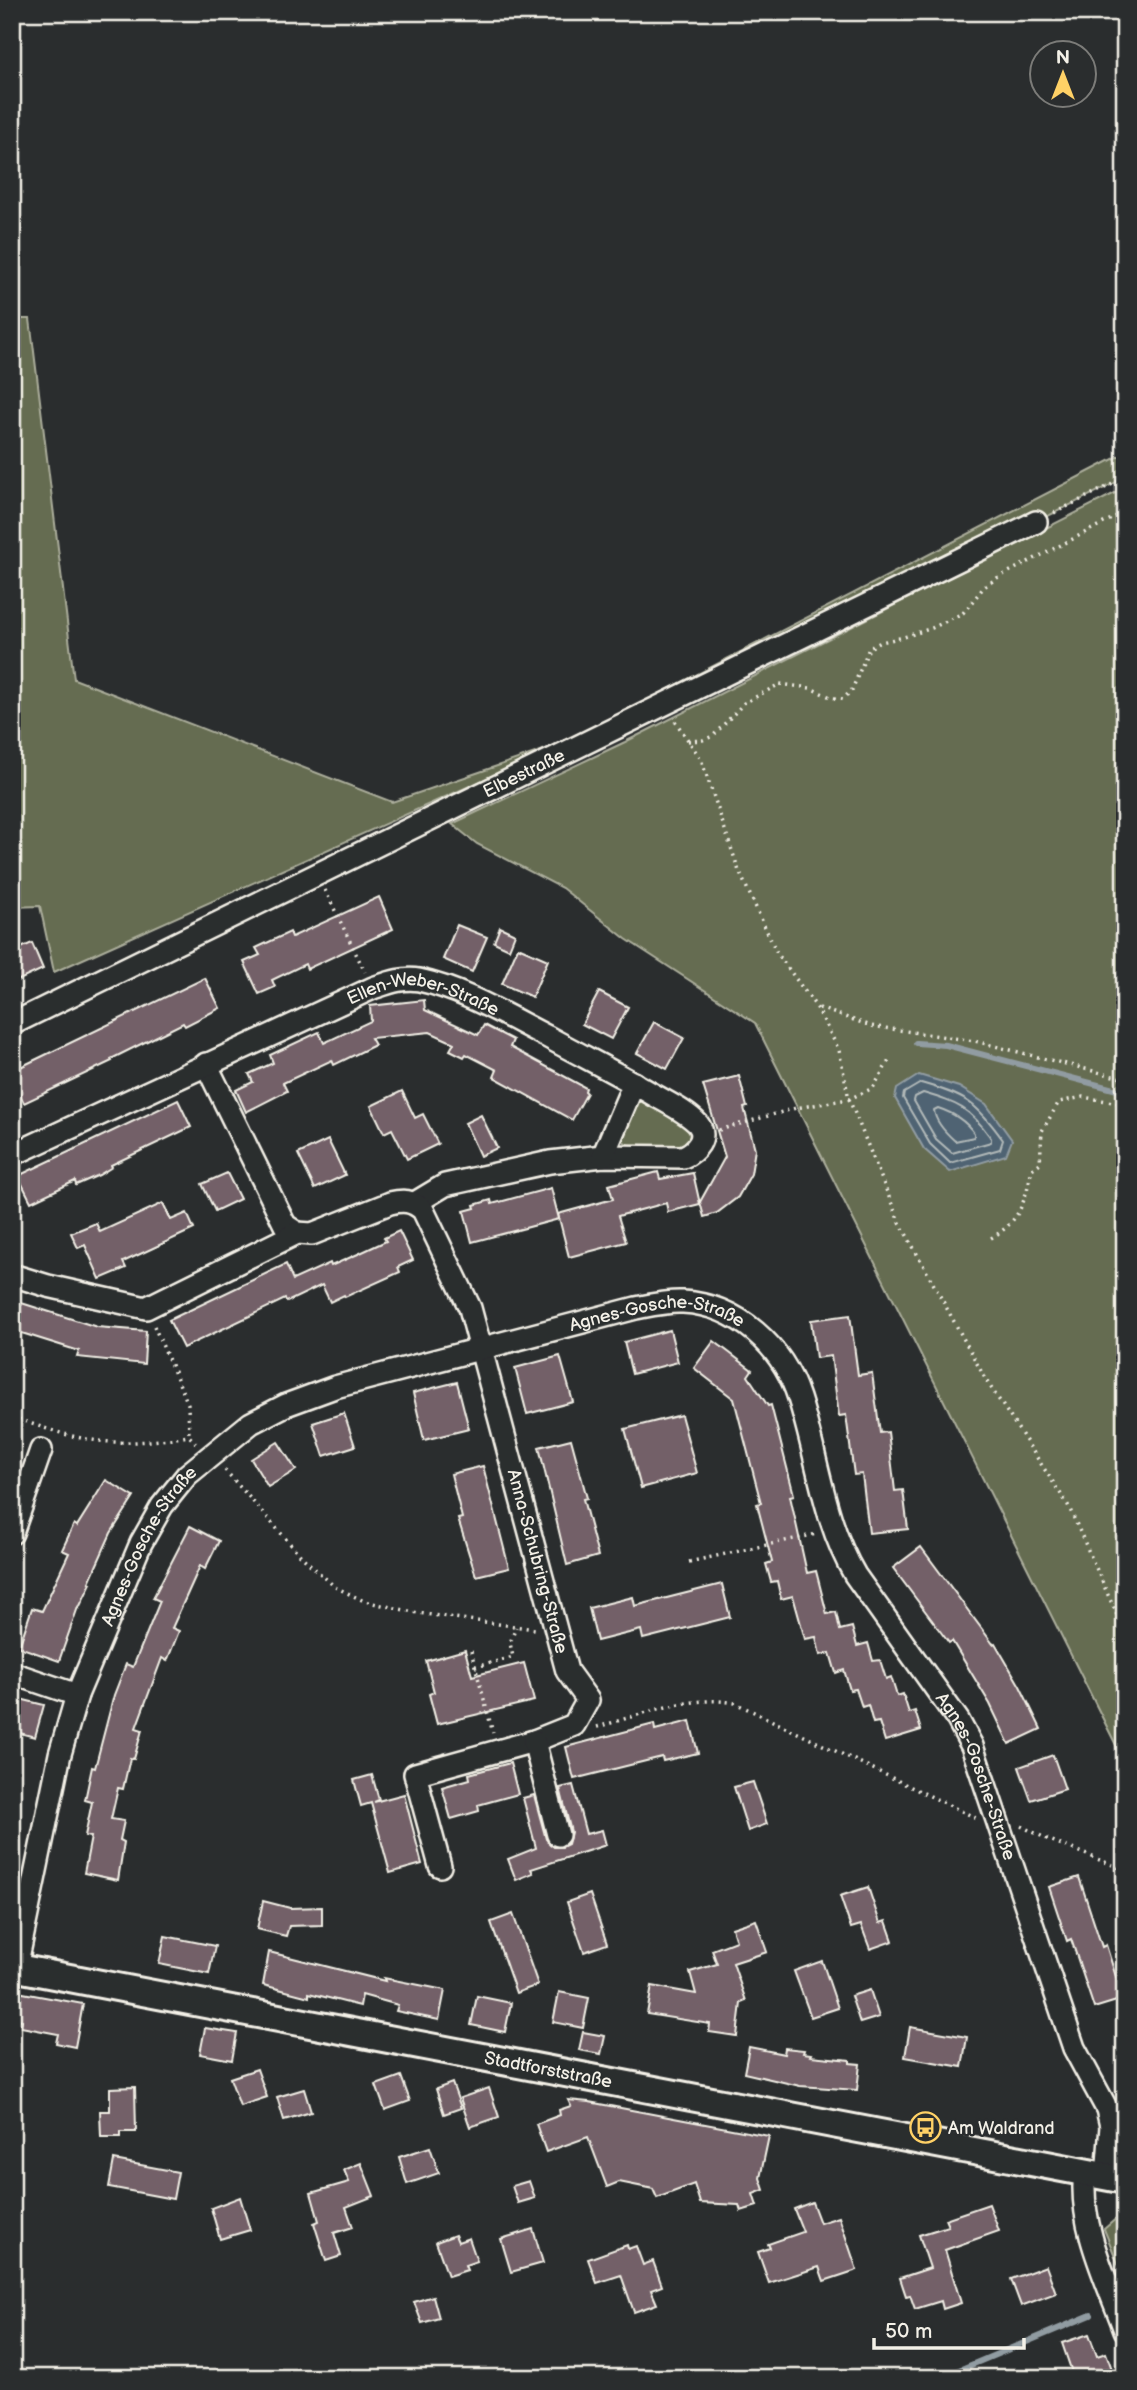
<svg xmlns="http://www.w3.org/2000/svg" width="1137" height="2390" font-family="'Balsamiq Sans',sans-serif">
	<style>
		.green { fill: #656c51; stroke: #acae9c; stroke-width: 2 }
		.water { fill: #4f6473; stroke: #919ca2; stroke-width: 2 }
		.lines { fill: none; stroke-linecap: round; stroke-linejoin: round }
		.shore { stroke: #b2b9b9; stroke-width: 2 }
		.stream { stroke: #919ca2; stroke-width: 6 }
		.building { fill: #736067; stroke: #f4f1e8; stroke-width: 2 }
		.minor-casing { stroke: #f4f1e8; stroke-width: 26 }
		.major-casing { stroke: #f4f1e8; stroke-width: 32 }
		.path { stroke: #f4f1e8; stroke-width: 3.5; stroke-dasharray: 2 5; stroke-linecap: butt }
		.minor { stroke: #2a2d2e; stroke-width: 21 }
		.major { stroke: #2a2d2e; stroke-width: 26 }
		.labels { text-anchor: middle; stroke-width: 5; stroke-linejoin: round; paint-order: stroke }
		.street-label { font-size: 18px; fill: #f4f1e8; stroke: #2a2d2e }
		.poi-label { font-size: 18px; fill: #f4f1e8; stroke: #2a2d2e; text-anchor: start }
	</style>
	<rect width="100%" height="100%" fill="#2a2d2e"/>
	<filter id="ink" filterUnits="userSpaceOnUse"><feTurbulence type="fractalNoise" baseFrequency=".0143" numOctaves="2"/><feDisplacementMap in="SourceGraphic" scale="14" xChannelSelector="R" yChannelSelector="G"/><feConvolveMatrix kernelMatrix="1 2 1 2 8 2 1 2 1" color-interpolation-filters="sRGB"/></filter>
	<g filter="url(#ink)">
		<g class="green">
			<polygon points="12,319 30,319 74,679 392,802 570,741 54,972 40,906 12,907"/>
			<polygon points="1125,453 1125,478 628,723 626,711"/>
			<polygon points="1125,488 1125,1763 755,1023 626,939 562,888 477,844 452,824 625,742"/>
			<polygon points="649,1100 685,1125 692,1134 691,1141 684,1148 631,1147 622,1140 622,1126 637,1101"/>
			<polygon points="1125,2211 1125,2281 1104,2229"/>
		</g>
		<polygon class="water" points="919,1075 959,1087 986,1104 1012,1140 1006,1155 950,1172 924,1149 895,1098 897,1089"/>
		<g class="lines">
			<g class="shore">
				<path d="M921,1083C966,1096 976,1102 1003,1140L1000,1149L950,1163L930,1144L903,1098L904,1093Z"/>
				<path d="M923,1093C959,1104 969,1107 991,1138V1142L952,1153L936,1139L914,1101L915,1097Z"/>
				<path d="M938,1108C953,1113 965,1120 974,1133V1137L955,1141C946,1133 935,1122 934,1110Z"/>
			</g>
			<g class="stream">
				<polyline points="916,1043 946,1045 1125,1092"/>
				<polyline points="940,2378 1091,2315"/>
			</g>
		</g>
		<g class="building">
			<polygon points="379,897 393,929 307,969 305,964 272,980 275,987 259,994 244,962 260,955 256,948 290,932 292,937"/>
			<polygon points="457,925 487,937 472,972 443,959"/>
			<polygon points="500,927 515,934 509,949 494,942"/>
			<polygon points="32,943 43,969 17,981 12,971 12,952"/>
			<polygon points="518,947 548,960 532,997 502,984"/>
			<polygon points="205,978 220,1008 185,1026 183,1023 111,1059 112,1061 24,1103 12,1078 12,1071"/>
			<polygon points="599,992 628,1007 611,1039 582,1024"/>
			<polygon points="424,1000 425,1010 478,1035 484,1025 513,1040 510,1047 586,1088 585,1091 587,1093 572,1120 494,1077 497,1070 466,1054 464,1057 450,1050 454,1043 430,1032 371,1038 375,1045 334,1065 332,1060 283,1083 287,1091 246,1112 236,1090 253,1082 249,1074 273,1063 270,1055 319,1032 324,1043 371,1021 370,1006"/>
			<polygon points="654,1022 684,1038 667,1069 637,1053"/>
			<polygon points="739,1076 747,1107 744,1108 755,1149 751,1174 738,1197 717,1213 704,1217 700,1202 725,1157 703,1085"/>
			<polygon points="402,1091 415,1118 423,1114 438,1144 407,1159 392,1129 384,1133 371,1106"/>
			<polygon points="178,1100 191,1127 111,1165 112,1167 99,1175 76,1185 75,1181 31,1202 18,1176"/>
			<polygon points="481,1115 497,1148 480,1156 465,1123"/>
			<polygon points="328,1140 345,1175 315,1189 298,1154"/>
			<polygon points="658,1172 660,1179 693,1173 700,1204 668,1212 666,1203 618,1216 626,1242 569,1257 558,1214 613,1199 609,1185"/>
			<polygon points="227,1173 240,1199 215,1211 202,1184"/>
			<polygon points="551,1188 559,1219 472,1242 464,1211 475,1208 474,1205 491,1200 492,1204"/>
			<polygon points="163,1203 171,1220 187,1213 194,1229 123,1262 126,1268 100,1279 85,1245 78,1248 71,1233 96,1223 100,1232"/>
			<polygon points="399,1231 413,1260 398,1267 400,1272 345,1297 344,1295 330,1302 322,1285 287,1302 285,1299 183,1348 169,1320 286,1264 293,1280 330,1263 331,1266 358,1254 386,1241 384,1238"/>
			<polygon points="12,1300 97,1327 146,1331 144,1364 77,1357 79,1351 12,1330"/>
			<polygon points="850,1315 858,1375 872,1373 880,1433 888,1432 895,1491 903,1490 908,1529 869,1533 862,1474 854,1475 846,1415 839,1416 831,1356 816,1358 811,1320"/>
			<polygon points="670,1330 678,1362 632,1374 624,1342"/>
			<polygon points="714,1341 752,1370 748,1376 768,1406 771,1405 794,1495 790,1496 807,1573 816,1571 827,1614 836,1612 840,1630 852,1627 857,1646 868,1643 873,1661 880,1660 886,1679 891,1677 897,1696 903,1694 909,1713 915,1711 921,1730 885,1741 879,1722 873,1723 868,1705 862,1707 856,1689 850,1690 844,1670 836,1673 830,1653 820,1655 816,1637 805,1639 793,1596 781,1599 777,1581 771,1582 766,1564 772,1562 757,1504 761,1503 734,1399 694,1368"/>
			<polygon points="560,1356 573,1402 527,1414 515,1368"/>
			<polygon points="457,1382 469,1429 424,1440 413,1393"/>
			<polygon points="344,1413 355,1446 324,1456 313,1423"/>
			<polygon points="681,1415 697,1473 641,1488 625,1429"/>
			<polygon points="571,1439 587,1498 583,1499 598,1556 567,1565 539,1447"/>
			<polygon points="278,1442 296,1470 268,1487 251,1459"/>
			<polygon points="483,1466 509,1568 476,1576 458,1519 462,1518 451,1474"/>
			<polygon points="106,1480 134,1497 111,1533 89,1582 91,1583 79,1608 78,1607 59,1661 19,1647 32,1608 42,1611 69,1553 62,1550 74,1524 77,1526"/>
			<polygon points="190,1526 219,1541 205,1569 200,1566 172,1628 179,1631 167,1661 162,1658 136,1728 142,1730 134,1759 130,1758 123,1789 118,1788 111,1819 124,1821 120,1840 124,1842 118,1880 84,1873 91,1837 85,1836 92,1802 85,1800 92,1767 95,1768 114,1695 126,1664 133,1667 160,1601 153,1598"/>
			<polygon points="921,1547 993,1644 995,1643 1020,1686 1041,1729 1009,1744 990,1704 952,1641 949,1643 893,1568"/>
			<polygon points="722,1584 730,1617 643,1639 641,1630 597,1641 589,1608 633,1597 635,1606"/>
			<polygon points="465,1650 472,1676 524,1663 534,1701 437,1724 429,1694 434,1692 426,1661"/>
			<polygon points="12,1697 44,1705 35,1737 12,1731"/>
			<polygon points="690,1721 698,1753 663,1761 662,1757 574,1779 566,1747 654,1724 655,1730"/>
			<polygon points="1053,1755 1065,1789 1031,1800 1019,1767"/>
			<polygon points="510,1763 518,1794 478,1805 479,1811 451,1819 442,1787 470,1779 469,1774"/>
			<polygon points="372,1775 379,1800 374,1802 404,1794 422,1864 390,1873 371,1803 361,1806 354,1780"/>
			<polygon points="753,1782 767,1824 748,1831 734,1787"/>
			<polygon points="573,1785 586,1834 602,1830 606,1845 531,1869 533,1873 516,1880 508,1859 536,1848 523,1798 534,1795 546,1839 554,1847 562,1847 568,1844 571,1832 560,1788"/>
			<polygon points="1079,1877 1102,1947 1106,1945 1123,1999 1094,2008 1071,1939 1067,1941 1049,1887"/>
			<polygon points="868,1887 880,1923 886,1921 893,1941 870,1949 861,1925 851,1928 840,1896"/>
			<polygon points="590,1894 607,1944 584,1952 567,1902"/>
			<polygon points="263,1901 290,1908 322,1907 322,1925 289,1926 286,1936 257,1929"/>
			<polygon points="513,1914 538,1985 516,1993 491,1922"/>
			<polygon points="756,1920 767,1952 733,1963 746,2001 741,2003 737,2036 709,2032 710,2024 647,2014 652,1986 696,1994 690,1972 717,1964 712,1950 736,1941 732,1928"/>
			<polygon points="165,1936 215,1946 209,1974 159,1964"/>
			<polygon points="269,1952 385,1981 384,1978 445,1990 439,2020 396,2011 398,2005 362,1995 360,2006 309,1993 309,1997 263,1985"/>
			<polygon points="822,1961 838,2008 811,2017 794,1971"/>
			<polygon points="870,1990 879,2017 860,2023 851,1996"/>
			<polygon points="12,1991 83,2004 75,2047 56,2043 58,2034 21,2027 22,2020 12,2018"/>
			<polygon points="559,1992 589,1998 583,2028 553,2022"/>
			<polygon points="477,1996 511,2003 505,2032 471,2025"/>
			<polygon points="910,2027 967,2037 962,2067 905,2057"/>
			<polygon points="205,2028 237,2033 232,2060 200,2054"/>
			<polygon points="583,2032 605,2036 601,2054 579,2050"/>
			<polygon points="749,2047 784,2054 785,2048 804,2050 803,2053 811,2054 810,2056 850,2060 850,2063 860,2064 857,2090 800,2086 744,2073"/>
			<polygon points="257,2069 267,2097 240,2106 230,2078"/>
			<polygon points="401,2076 410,2101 385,2110 376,2085"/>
			<polygon points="452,2083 461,2108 444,2114 436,2089"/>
			<polygon points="135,2087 136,2132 120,2132 120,2137 101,2137 100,2111 110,2111 110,2088"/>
			<polygon points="489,2088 499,2117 470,2127 460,2098"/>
			<polygon points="304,2089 311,2112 284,2120 277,2097"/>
			<polygon points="568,2100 589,2102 769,2136 760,2178 764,2190 753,2194 757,2206 741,2211 739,2205 700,2203 694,2184 657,2198 653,2189 619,2182 607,2187 588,2137 546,2152 536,2124 560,2115 559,2110 571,2106"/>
			<polygon points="430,2147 439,2173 407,2184 399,2157"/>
			<polygon points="114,2160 178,2172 173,2199 109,2187"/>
			<polygon points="361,2163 374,2196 346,2207 353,2227 334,2233 341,2256 326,2261 314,2223 319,2221 311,2193 349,2182 344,2170"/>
			<polygon points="529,2181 535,2198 518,2203 512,2186"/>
			<polygon points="240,2197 250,2230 220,2239 211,2208"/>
			<polygon points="812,2202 820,2223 839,2217 857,2270 824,2281 819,2267 769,2283 758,2252 770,2248 768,2244 803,2232 794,2209"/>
			<polygon points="989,2204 999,2231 945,2250 961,2303 943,2309 941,2301 915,2309 910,2295 906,2296 900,2278 930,2268 919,2235 948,2226 945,2219"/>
			<polygon points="533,2229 543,2263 511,2272 501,2239"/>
			<polygon points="455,2235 458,2242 469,2238 477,2261 465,2265 467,2270 448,2276 436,2242"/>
			<polygon points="627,2245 628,2249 636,2246 643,2265 653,2261 662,2286 651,2290 657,2304 634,2312 621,2275 597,2283 588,2259"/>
			<polygon points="1046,2266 1056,2293 1021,2306 1011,2279"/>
			<polygon points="433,2296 439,2318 422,2323 414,2302"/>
			<polygon points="1089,2334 1097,2356 1106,2353 1113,2372 1096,2378 1074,2378 1062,2343"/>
		</g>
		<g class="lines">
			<defs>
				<g id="minor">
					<path id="s1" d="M12,1024L1036,522"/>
					<polyline points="206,1064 285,1225 297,1233"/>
					<path id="s2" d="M12,1155L373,988C388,983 403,977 419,980C462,989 507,1016 546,1036C582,1056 619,1074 654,1095C668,1103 687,1112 698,1124C709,1138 695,1152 683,1157L603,1156L550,1162L445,1185L415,1203"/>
					<polyline points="603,1156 634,1083"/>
					<path id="s3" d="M12,1275L48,1286L146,1308L297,1233L312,1234L390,1203C403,1200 412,1200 423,1210L470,1308L567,1671L588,1700L574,1725L534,1741L415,1774L440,1866"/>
					<polyline points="12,1533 41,1450"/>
					<polyline points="12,1673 77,1695"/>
					<polyline points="534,1741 558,1835"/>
					<path id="s4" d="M16,1968L60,1754L77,1695L141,1543L162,1506L187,1475L251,1423L286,1405L335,1387L636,1308C651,1305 667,1301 683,1302C738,1305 783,1347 799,1398C818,1457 823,1521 855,1575L958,1720L972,1746L1074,2048L1107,2109L1111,2126L1107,2176"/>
					<path d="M1085,2171C1078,2224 1107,2281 1125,2330"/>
				</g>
				<g id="major">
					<path id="s5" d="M12,1967L1125,2180"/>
				</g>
			</defs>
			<use href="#minor" class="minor-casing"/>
			<use href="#major" class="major-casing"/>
			<g class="path">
				<polyline points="1054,513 1125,478"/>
				<polyline points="675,721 701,759 739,871 777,953 817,1008 839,1050 849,1099 898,1219 986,1380 1068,1505 1125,1633"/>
				<polyline points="688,741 703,740 713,736 744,703 780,684 810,688 833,698 843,699 852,690 869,648 881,642 904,637 932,628 963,613 984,587 997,578 1125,512"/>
				<polyline points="325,890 365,972"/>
				<polyline points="819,1008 871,1026 975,1041 1125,1079"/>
				<polyline points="719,1130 796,1108 849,1099 873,1088 890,1059"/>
				<path d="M991,1238C1021,1221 1025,1200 1032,1169L1040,1163L1042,1131L1059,1102L1083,1097L1125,1104"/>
				<polyline points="154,1326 188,1404 189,1436"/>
				<path d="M12,1417C44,1428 79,1441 113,1442C139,1443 164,1440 189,1436L196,1443"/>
				<polyline points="225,1470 302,1557 335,1587 364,1601 418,1613 535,1629"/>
				<polyline points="689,1562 817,1534"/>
				<polyline points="471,1651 493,1733"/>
				<polyline points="475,1667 513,1657 510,1643 516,1627"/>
				<path d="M597,1727C641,1715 690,1694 735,1703L976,1818"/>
				<polyline points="1021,1826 1047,1839 1125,1870"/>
			</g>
			<use href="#minor" class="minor"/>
			<use href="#major" class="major"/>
		</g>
	</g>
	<defs>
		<symbol id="bus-ring" viewBox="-11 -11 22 22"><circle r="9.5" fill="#2a2d2e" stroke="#ffd166" stroke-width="1.5"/><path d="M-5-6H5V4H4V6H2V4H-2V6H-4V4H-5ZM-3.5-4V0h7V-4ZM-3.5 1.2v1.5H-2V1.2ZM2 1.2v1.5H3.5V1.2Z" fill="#ffd166"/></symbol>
	</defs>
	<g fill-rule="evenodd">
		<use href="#bus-ring" x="908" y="2110" width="35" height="35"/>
	</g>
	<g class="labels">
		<g class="street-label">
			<text dy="6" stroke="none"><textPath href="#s1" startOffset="570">Elbestraße</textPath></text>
			<text dy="6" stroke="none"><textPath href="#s2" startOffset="450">Ellen-Weber-Straße</textPath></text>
			<text dy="6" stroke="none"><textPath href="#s4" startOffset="1034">Agnes-Gosche-Straße</textPath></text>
			<text dy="6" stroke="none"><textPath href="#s4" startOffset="446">Agnes-Gosche-Straße</textPath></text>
			<text dy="6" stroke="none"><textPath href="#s3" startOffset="812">Anna-Schubring-Straße</textPath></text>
			<text dy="6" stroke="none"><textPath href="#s4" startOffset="1643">Agnes-Gosche-Straße</textPath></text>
			<text dy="6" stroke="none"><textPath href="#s5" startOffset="546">Stadtforststraße</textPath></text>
		</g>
		<g class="poi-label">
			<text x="948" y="2134">Am Waldrand</text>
		</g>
	</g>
	<rect width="1137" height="2390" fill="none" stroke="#2a2d2e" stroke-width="42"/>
	<rect x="21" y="21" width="1095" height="2348" fill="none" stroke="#f4f1e8" stroke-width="2.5" filter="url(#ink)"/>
	<g transform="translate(1063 74)"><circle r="33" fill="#2a2d2e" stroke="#7b7b78" stroke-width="2"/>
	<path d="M0-5L12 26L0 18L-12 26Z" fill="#ffd166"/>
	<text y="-10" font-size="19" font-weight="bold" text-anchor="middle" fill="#f4f1e8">N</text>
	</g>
	<path d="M874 2338v10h150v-10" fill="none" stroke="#f4f1e8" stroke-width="3.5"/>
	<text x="885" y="2338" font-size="21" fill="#f4f1e8" stroke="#2a2d2e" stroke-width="5" paint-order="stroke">50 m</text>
</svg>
